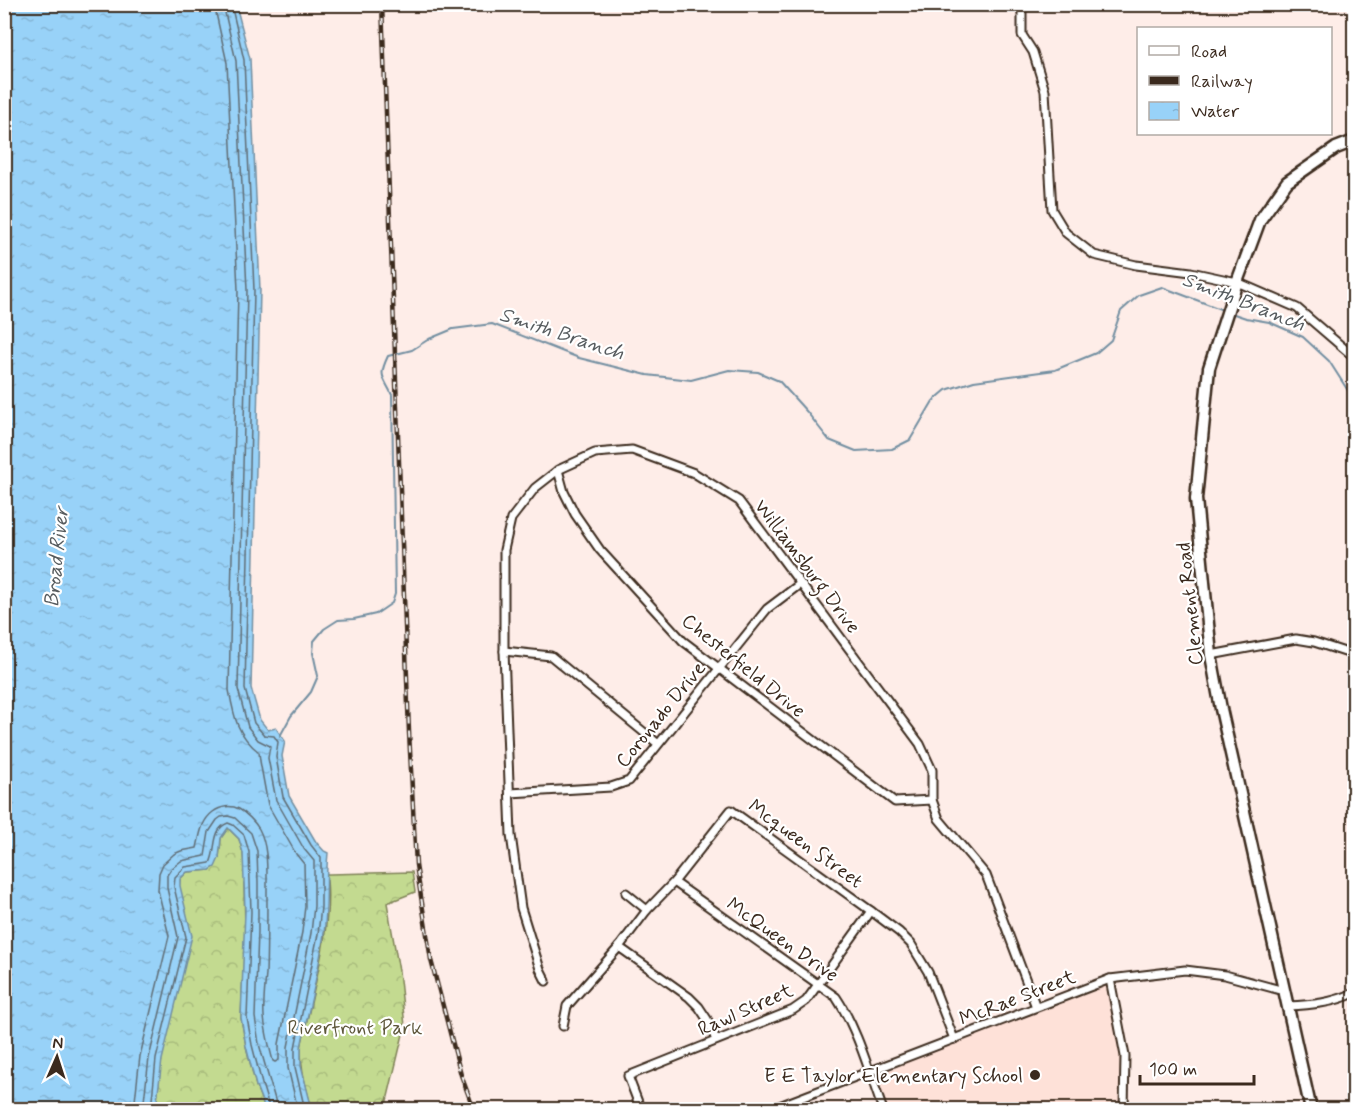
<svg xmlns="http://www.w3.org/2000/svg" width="1359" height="1114" font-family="Mynerve,sans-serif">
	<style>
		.built { fill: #fee1d8 }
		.forest { fill: url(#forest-crowns); stroke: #7f8257; stroke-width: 1.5 }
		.water { fill: url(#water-ripples); stroke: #738fa1; stroke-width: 1.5 }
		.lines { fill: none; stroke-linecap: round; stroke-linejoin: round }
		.shore { stroke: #606d75; stroke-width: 1.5 }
		.stream { stroke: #738fa1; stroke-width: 2 }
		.street-casing { stroke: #3b2a1e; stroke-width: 11 }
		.secondary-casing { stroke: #3b2a1e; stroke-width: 15 }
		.street { stroke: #fff; stroke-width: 7 }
		.secondary { stroke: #fff; stroke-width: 10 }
		.rail-casing { stroke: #3b2a1e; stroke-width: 4.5 }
		.rail { stroke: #fff; stroke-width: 2; stroke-dasharray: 7; stroke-linecap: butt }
		.poi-dot { fill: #3b2a1e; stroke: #fff; stroke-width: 2 }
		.labels { text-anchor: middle; stroke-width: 4.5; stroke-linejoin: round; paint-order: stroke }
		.street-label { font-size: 20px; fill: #3b2a1e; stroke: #fff }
		.park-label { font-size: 20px; fill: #5d563a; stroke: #fff }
		.poi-label { font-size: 20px; fill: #3b2a1e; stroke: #fff; text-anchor: end }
		.water-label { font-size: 21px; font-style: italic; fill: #575c5f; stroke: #fff }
	</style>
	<defs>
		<pattern id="forest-crowns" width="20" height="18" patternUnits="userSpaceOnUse" patternTransform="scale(1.5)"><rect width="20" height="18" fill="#c3da90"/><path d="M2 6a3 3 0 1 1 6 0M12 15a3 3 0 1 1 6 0" fill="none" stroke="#a8bb7c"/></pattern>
		<pattern id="water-ripples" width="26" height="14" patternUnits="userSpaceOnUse" patternTransform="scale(1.5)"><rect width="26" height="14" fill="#98d2f8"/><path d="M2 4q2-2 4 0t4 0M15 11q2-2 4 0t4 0" fill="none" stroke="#84b4d4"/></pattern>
	</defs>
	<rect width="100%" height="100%" fill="#feede8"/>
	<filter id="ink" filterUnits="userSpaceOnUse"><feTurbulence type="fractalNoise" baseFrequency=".0167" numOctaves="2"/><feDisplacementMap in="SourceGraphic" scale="12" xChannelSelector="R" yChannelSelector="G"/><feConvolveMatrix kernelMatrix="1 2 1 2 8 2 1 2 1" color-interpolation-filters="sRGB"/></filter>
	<g filter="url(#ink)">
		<polygon class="built" points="1110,979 1125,1056 1124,1109 883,1109 869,1071"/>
		<path class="forest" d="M228,828L239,839L243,853L245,876L412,872L415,892L387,903L399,971L405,1026L385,1109H312C306,1089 301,1070 301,1048C311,997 332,932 327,880L244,883L245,930L241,1018L246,1046L256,1086L265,1109L156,1110L180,879L187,872L210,870L219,858L221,838Z"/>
		<path class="water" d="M5,4L236,5L250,59L260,290L251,688L260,720L268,730L276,728L285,741L282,756L289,796L316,842L324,851L328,853C325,880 328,906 324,933C319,972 308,1010 301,1048V1066L312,1109H265L256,1086L246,1046L241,1018L245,911L243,853L239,839L228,828L221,838L219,858L215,867L210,870L187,872L180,879V886L192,936L162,1060L156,1109H5Z"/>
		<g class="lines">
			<g class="shore">
				<polyline points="223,4 236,61 247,290 238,689 248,727 258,740 270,746 268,758 276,800 304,849 314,861 314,906 311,933 288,1047 288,1068 298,1110"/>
				<polyline points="231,4 244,60 254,290 245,689 254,723 264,735 274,736 278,742 276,757 283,797 311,845 321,858 321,907 318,934 295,1048 295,1067 305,1110"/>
				<path d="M134,1110L140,1056L169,936L158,890L159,873L163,864L174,854L181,851L197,848C200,835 201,821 213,812C221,806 231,805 239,809C246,813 255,822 259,829C268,846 267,868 267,887C267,916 267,945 266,974C265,988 263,1002 264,1016C265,1031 269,1046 273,1061L275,1062L279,1060V1044L302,932L305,906L304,864L296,854L268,805L260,761L259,752C237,735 234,717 229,690L238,290L227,63L214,4"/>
				<polyline points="143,1110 149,1058 178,937 167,888 167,875 171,869 181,861 205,856 209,832 217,820 221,817 228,816 235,818 251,833 257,851 258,882 258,931 255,1017 259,1044 278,1110"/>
				<path d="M151,1110L156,1059L186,937L174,887L175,877L185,867L210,863C217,850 211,829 228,823L233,825L244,835L249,852L251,912L247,1018L252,1045L262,1084L270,1110"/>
			</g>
			<g class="stream">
				<polyline points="1231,313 1246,318 1269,322 1303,337 1329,361 1354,400"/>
				<path d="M280,736L291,716L311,692L318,676L313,653L314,641L324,629L338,620L354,619L376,614L392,603L395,594L392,395C383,376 378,377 388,356L412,350L429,339L453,329L492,324L579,358L647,375L691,380L729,370L758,372L779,381L807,412L829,440L856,451L892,449L910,440L933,401L946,390L974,381L1055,370L1096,353L1111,340L1121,311L1139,295L1162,287L1223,310"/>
			</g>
			<defs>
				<g id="street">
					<polyline points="1025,4 1022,11 1022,35 1033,52 1045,91 1052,210 1066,233 1094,255 1136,265 1191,272 1237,282 1297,308 1354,357"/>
					<polyline points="558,470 564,492 575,514 600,550 683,641 895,802 932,800"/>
					<polyline points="504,651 551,656 657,743"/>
					<polyline points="1211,655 1296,639 1314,642 1354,655"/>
					<polyline points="510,793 611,787 629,781 767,609 800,584"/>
					<path d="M674,882L836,997C858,1030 869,1072 883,1110"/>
					<polyline points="626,893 647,910"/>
					<polyline points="619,947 689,997 699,1007 707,1019 716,1040"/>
					<polyline points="1110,979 1125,1056 1124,1110"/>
					<polyline points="546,981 540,969 521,908 511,835 504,651 504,550 511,519 535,488 558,470 595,453 632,450 694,473 739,501 920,744 932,770 932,800 939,819 986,875 1036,1007"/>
					<path d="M1288,1006C1311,1005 1333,1003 1354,993"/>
					<polyline points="563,1026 567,1006 619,947 647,910 674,882 731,810 871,911 899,932 911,944 928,972 954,1039"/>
					<polyline points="641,1110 628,1076 793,1010 806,1001 871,911"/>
					<polyline points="769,1110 1110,979 1185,970 1225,975 1284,991"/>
				</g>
				<polyline id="secondary" points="1311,1110 1221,709 1211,655 1196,499 1209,368 1237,282 1260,220 1287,182 1336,148 1354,141"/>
			</defs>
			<use href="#street" class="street-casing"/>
			<use href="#secondary" class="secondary-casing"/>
			<use href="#street" class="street"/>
			<use href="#secondary" class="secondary"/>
			<defs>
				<polyline id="rail" points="382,4 409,732 416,865 431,960 461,1075 474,1110"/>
			</defs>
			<use href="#rail" class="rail-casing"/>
			<use href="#rail" class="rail"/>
		</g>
	</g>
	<circle class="poi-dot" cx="1035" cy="1075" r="6"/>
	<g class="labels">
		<g class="street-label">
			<text transform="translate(808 566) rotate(53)" y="7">Williamsburg Drive</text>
			<text transform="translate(1189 604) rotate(-96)" y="7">Clement Road</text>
			<text transform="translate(744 665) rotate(39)" y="7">Chesterfield Drive</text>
			<text transform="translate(660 714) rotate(-51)" y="7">Coronado Drive</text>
			<text transform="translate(806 843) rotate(36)" y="7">Mcqueen Street</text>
			<text transform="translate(783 939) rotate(35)" y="7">McQueen Drive</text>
			<text transform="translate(1017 997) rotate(-21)" y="7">McRae Street</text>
			<text transform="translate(745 1009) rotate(-24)" y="7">Rawl Street</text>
		</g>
		<g class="park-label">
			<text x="355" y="1034">Riverfront Park</text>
		</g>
		<g class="poi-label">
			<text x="1023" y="1082">E E Taylor Elementary School</text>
		</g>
		<g class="water-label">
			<text transform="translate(1244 301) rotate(21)" y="7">Smith Branch</text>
			<text transform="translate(562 333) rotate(18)" y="7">Smith Branch</text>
			<text transform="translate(56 557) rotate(-84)" y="7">Broad River</text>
		</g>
	</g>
	<rect width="1359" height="1114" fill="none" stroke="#fff" stroke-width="24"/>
	<rect x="12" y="12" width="1335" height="1090" fill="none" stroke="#3b2a1e" stroke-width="2" filter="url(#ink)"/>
	<rect x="1137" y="27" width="195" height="108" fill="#ffffff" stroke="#b1aaa5" stroke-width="1.5"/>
	<rect x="1149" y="46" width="30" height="9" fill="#ffffff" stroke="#b1aaa5" stroke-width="1.5"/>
	<text x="1191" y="57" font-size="18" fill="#3b2a1e">Road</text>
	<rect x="1149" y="76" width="30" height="9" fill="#3b2a1e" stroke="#b1aaa5" stroke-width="1.5"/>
	<text x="1191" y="87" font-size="18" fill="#3b2a1e">Railway</text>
	<rect x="1149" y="102" width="30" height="18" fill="url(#water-ripples)" stroke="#b1aaa5" stroke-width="1.5"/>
	<text x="1191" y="117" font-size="18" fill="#3b2a1e">Water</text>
	<g transform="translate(57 1057) rotate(3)" stroke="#ffffff" stroke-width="4.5" paint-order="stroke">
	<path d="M0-4.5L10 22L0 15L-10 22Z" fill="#3b2a1e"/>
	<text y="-9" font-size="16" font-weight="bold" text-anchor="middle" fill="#3b2a1e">N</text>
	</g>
	<path d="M1140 1075v9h114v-9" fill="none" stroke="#3b2a1e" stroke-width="3"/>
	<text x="1149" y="1075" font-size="18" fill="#3b2a1e" stroke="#ffffff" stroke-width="4.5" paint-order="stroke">100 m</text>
</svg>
